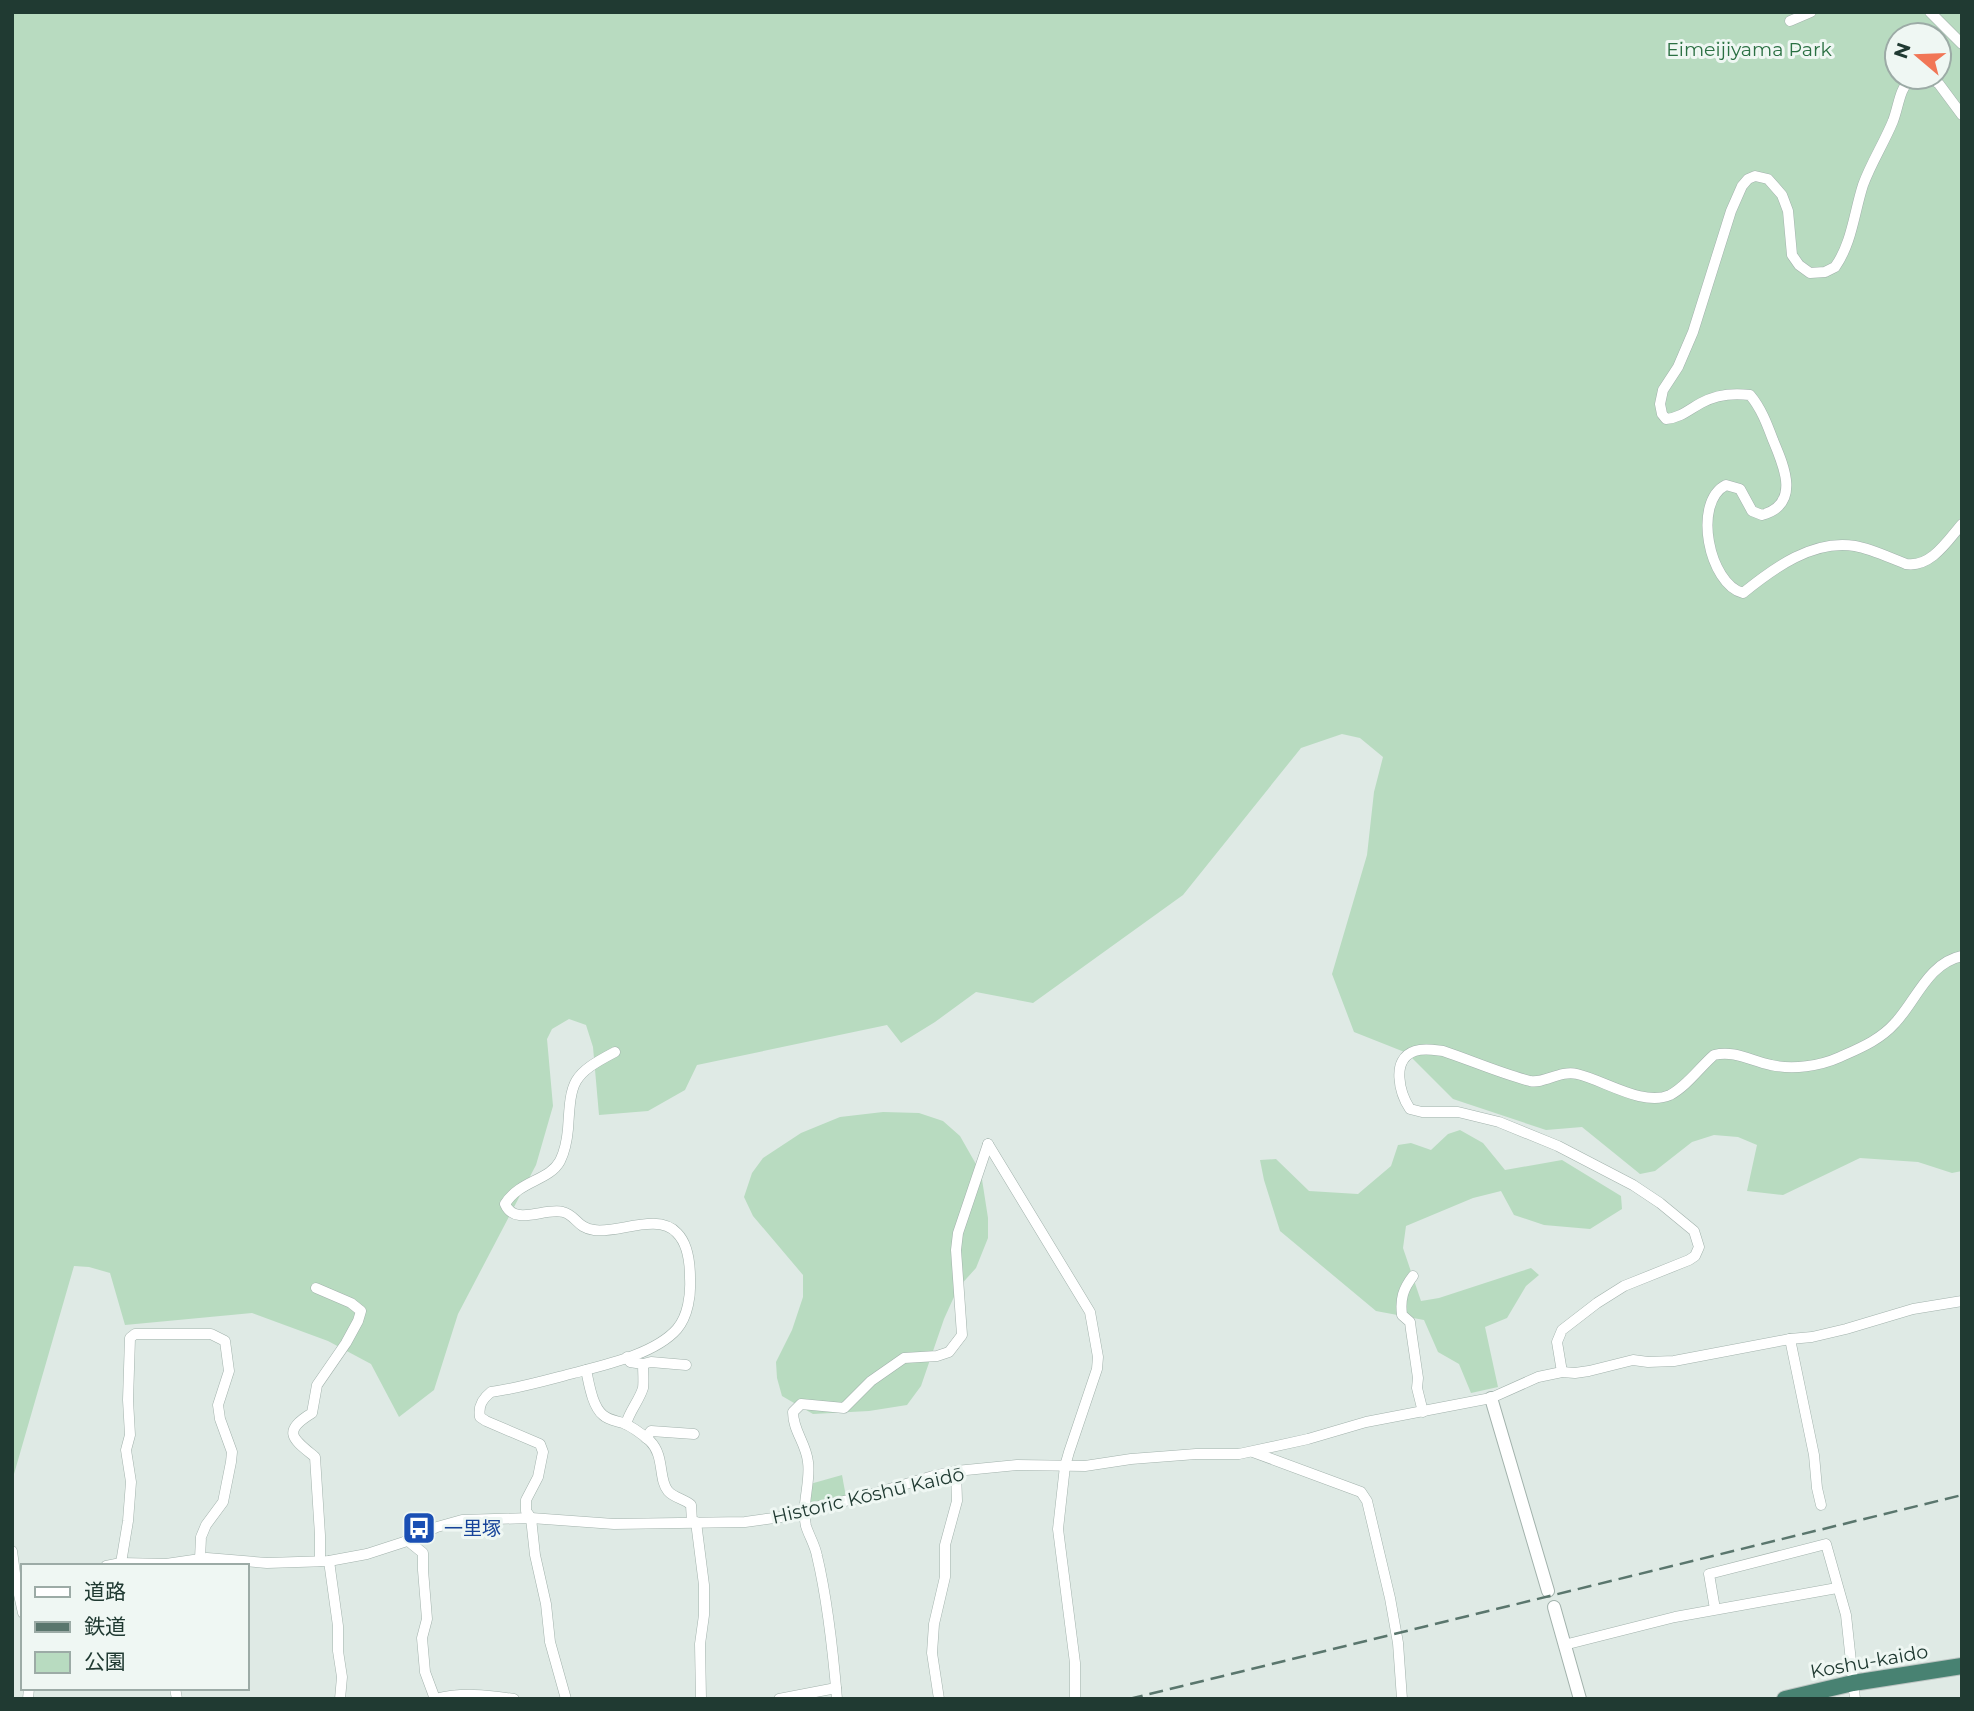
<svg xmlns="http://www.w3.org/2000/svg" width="1974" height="1711" font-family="Montserrat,'Noto Sans JP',sans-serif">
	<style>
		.green { fill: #b8dbc0; fill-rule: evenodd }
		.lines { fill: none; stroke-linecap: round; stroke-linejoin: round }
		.minor-casing { stroke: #a2b2ac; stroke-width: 11 }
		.tertiary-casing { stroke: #a2b2ac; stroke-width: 14 }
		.trunk-casing { stroke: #bcc4c2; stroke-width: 18 }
		.minor { stroke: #fff; stroke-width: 10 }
		.tertiary { stroke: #fff; stroke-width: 12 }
		.trunk { stroke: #488272; stroke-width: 16 }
		.rail { stroke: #5a766d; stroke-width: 2.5; stroke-dasharray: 14 7; stroke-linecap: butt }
		.labels { text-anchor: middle; stroke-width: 6; stroke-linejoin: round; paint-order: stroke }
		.park-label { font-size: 19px; fill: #2b7043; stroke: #eff7f3 }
		.street-label { font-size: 19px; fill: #203a32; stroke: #eff7f3 }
		.transit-label { font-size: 19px; fill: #164399; stroke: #eff7f3; text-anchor: start }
	</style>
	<rect width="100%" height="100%" fill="#dfeae5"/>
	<g class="green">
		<path d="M12,12H1962V1171L1952,1173L1918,1162L1860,1158L1783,1195L1747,1191L1757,1145L1738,1137L1714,1135L1692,1142L1655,1171L1640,1174L1582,1127L1546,1130L1453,1099L1407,1053L1354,1032L1332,974L1367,855L1374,792L1383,757L1360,738L1342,734L1301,748L1183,895L1033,1003L976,992L935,1022L901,1043L887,1025L697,1065L685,1090L648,1111L599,1115L593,1047L586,1025L569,1019L552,1029L547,1039L553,1106L536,1165L458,1314L434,1390L399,1417L371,1364L328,1341L252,1313L125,1325L110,1273L89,1267L74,1266L14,1474L12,1472ZM1897,35H1939V77H1897Z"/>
		<polygon points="883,1112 919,1113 943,1121 960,1136 981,1173 988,1218 988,1238 976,1268 958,1288 944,1319 921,1386 907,1405 869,1411 813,1414 782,1396 777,1378 776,1362 792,1330 803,1297 803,1275 753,1216 744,1197 752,1173 763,1158 801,1133 840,1117"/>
		<polygon points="1460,1130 1483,1143 1505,1170 1562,1160 1621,1196 1622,1209 1590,1229 1544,1225 1514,1215 1501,1191 1473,1198 1406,1226 1403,1248 1421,1301 1439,1298 1531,1268 1539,1275 1526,1286 1507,1318 1485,1327 1498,1387 1471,1393 1459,1364 1438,1352 1424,1320 1376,1311 1280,1231 1264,1180 1260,1160 1276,1159 1309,1191 1358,1194 1391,1166 1398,1145 1411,1143 1431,1150 1448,1134"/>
		<polygon points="842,1475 846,1497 808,1504 810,1484"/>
	</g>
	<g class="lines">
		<defs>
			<g id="minor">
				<polyline points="1930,12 1962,44"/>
				<polyline points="1790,21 1811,12"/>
				<path d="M1911,77C1899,90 1899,105 1893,121C1884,143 1871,163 1863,185C1854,213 1852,243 1835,267L1825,272L1810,273L1799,265L1792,255L1788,211L1782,195L1768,179L1755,176L1748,179L1742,186L1731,211L1693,332L1678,367L1663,390L1660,404L1662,414L1666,419C1680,418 1690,409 1701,403C1717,394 1734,393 1750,395C1761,408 1767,424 1773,440C1784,466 1801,504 1762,515L1752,511L1740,489L1726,485C1692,502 1709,584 1743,593C1774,568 1813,539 1855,546C1872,549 1890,558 1906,564C1931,568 1948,540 1962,524"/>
				<polyline points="1929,77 1939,84 1962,115"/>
				<polyline points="988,1144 1090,1312 1098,1357 1097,1369 1069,1452 1065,1466 1058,1529 1075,1663 1075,1699"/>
				<path d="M1413,1276C1403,1289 1400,1299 1402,1315L1410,1322L1411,1330L1418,1378L1417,1388L1423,1412"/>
				<path d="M316,1288L351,1303L361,1311L358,1321L346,1343L317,1385L312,1413C281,1432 293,1439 315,1457L320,1535V1561"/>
				<polyline points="1790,1339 1814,1455 1817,1488 1821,1505"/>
				<polyline points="643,1364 651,1362 686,1365"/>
				<path d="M586,1370C589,1383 592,1406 603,1415C608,1420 617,1421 623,1423C633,1427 642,1434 650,1441C665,1456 658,1479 668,1491C674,1498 685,1499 691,1505L692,1522"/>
				<path d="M1562,1372L1557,1342L1562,1330L1597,1303L1624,1286L1689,1260L1695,1256L1699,1247L1694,1231L1660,1203L1633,1185L1558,1146L1499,1122L1458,1112H1422L1410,1109C1400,1094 1390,1059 1415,1051C1424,1048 1434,1050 1443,1051C1470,1060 1502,1074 1530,1081C1544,1084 1560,1070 1577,1074C1604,1080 1643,1107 1670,1095C1687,1086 1700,1067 1714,1055C1735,1050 1751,1061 1771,1065C1793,1070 1820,1066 1840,1057C1860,1048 1880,1040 1895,1023C1916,1001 1928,963 1962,956"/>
				<path d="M626,1424C630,1410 639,1401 643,1388C644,1381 643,1372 643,1364L630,1362L627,1357"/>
				<polyline points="646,1438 651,1431 694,1434"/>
				<polyline points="1253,1452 1361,1492 1367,1501 1390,1598 1398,1643 1402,1699"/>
				<polyline points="696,1522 704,1585 704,1615 700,1644 701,1699"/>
				<polyline points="407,1540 423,1553 423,1570 427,1619 422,1638 425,1672 435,1699"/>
				<polyline points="12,1551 16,1581 23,1613"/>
				<polyline points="329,1561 338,1626 338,1651 342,1677 340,1699"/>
				<polyline points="121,1563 128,1521 131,1482 126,1450 130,1435 128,1400 130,1338 135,1334 211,1334 225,1341 229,1371 218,1405 220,1419 232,1452 231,1462 223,1502 206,1525 201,1537 200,1559"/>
				<polyline points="106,1566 121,1563 166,1564 207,1558 267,1563 329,1561 367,1554 404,1542 437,1527 462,1520 531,1518 614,1524 745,1522 781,1517 806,1509 859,1498 933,1476 956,1471 1017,1465 1085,1466 1131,1459 1196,1454 1239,1454 1308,1439 1366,1422 1491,1398 1538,1377 1562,1372 1575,1373 1589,1371 1633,1360 1648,1362 1674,1361 1790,1339 1812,1337 1846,1329 1913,1309 1962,1301"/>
				<polyline points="1715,1609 1709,1574 1826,1544 1846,1615 1855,1699"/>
				<polyline points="1564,1645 1675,1617 1837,1588"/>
				<polyline points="175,1688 177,1699"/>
				<polyline points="28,1699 29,1688"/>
				<path d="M435,1699C462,1692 486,1695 514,1699"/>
				<path d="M566,1699L550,1642L546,1604L535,1555L531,1518L526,1511V1500L538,1477L543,1452L540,1444L486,1421L480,1417C478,1406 482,1399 491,1392C520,1388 547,1380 574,1373C605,1365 655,1354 677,1329C688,1316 691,1295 690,1278C690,1264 688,1244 677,1233C658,1212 617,1234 594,1230C577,1228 576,1215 563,1212C545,1207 515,1227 505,1204C520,1180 549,1181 560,1161C565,1151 567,1140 568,1129C571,1081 571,1075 615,1052"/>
				<polyline points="779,1699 836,1688"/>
				<path d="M837,1699C833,1651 828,1602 817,1556C815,1545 809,1536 806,1526C801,1505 811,1482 808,1462C806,1443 793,1431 793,1412L801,1404L844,1408L871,1381L904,1358L937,1356L949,1352L962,1335L956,1250L958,1233L988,1144"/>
				<polyline points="939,1699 932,1653 934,1624 945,1577 945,1545 957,1501 956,1471"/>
			</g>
			<g id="tertiary">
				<polyline points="1491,1398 1548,1591"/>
				<polyline points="1554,1607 1580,1699"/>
			</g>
			<polyline id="trunk" points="1785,1699 1853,1683 1962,1666"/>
		</defs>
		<use href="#minor" class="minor-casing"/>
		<use href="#tertiary" class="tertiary-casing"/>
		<use href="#trunk" class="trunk-casing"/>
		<use href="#minor" class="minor"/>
		<use href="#tertiary" class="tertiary"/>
		<use href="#trunk" class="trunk"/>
		<polyline class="rail" points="1129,1699 1962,1495"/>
	</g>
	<defs>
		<symbol id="bus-square" viewBox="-11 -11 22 22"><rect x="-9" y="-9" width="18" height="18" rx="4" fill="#1a4fb4" stroke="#eff7f3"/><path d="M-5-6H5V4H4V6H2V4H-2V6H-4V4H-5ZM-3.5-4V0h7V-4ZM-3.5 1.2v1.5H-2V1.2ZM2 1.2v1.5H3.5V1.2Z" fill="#fff"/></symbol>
	</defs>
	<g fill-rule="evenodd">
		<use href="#bus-square" x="400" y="1509" width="38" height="38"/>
	</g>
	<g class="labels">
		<g class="park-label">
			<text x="1749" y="56">Eimeijiyama Park</text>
		</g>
		<g class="street-label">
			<text transform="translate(868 1495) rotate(-13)" y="7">Historic Kōshū Kaidō</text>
			<text transform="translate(1869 1661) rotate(-10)" y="7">Koshu-kaido</text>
		</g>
		<g class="transit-label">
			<text x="444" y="1535">一里塚</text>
		</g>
	</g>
	<rect width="1974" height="1711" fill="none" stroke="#203a32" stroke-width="28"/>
	<rect x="21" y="1564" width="228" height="126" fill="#eff7f3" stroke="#9caba6" stroke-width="2"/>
	<rect x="35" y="1587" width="35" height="10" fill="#ffffff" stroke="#9caba6" stroke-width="2"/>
	<text x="84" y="1599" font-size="21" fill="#203a32">道路</text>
	<rect x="35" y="1622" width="35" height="10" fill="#5a766d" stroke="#9caba6" stroke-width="2"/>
	<text x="84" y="1634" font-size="21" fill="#203a32">鉄道</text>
	<rect x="35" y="1652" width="35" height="21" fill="#b8dbc0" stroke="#9caba6" stroke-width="2"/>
	<text x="84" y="1669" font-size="21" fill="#203a32">公園</text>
	<g transform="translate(1918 56) rotate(289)"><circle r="33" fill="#eff7f3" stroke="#9caba6" stroke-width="2"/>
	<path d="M0-5L12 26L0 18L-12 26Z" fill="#f17656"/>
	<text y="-10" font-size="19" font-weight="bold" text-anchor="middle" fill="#203a32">N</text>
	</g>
</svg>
